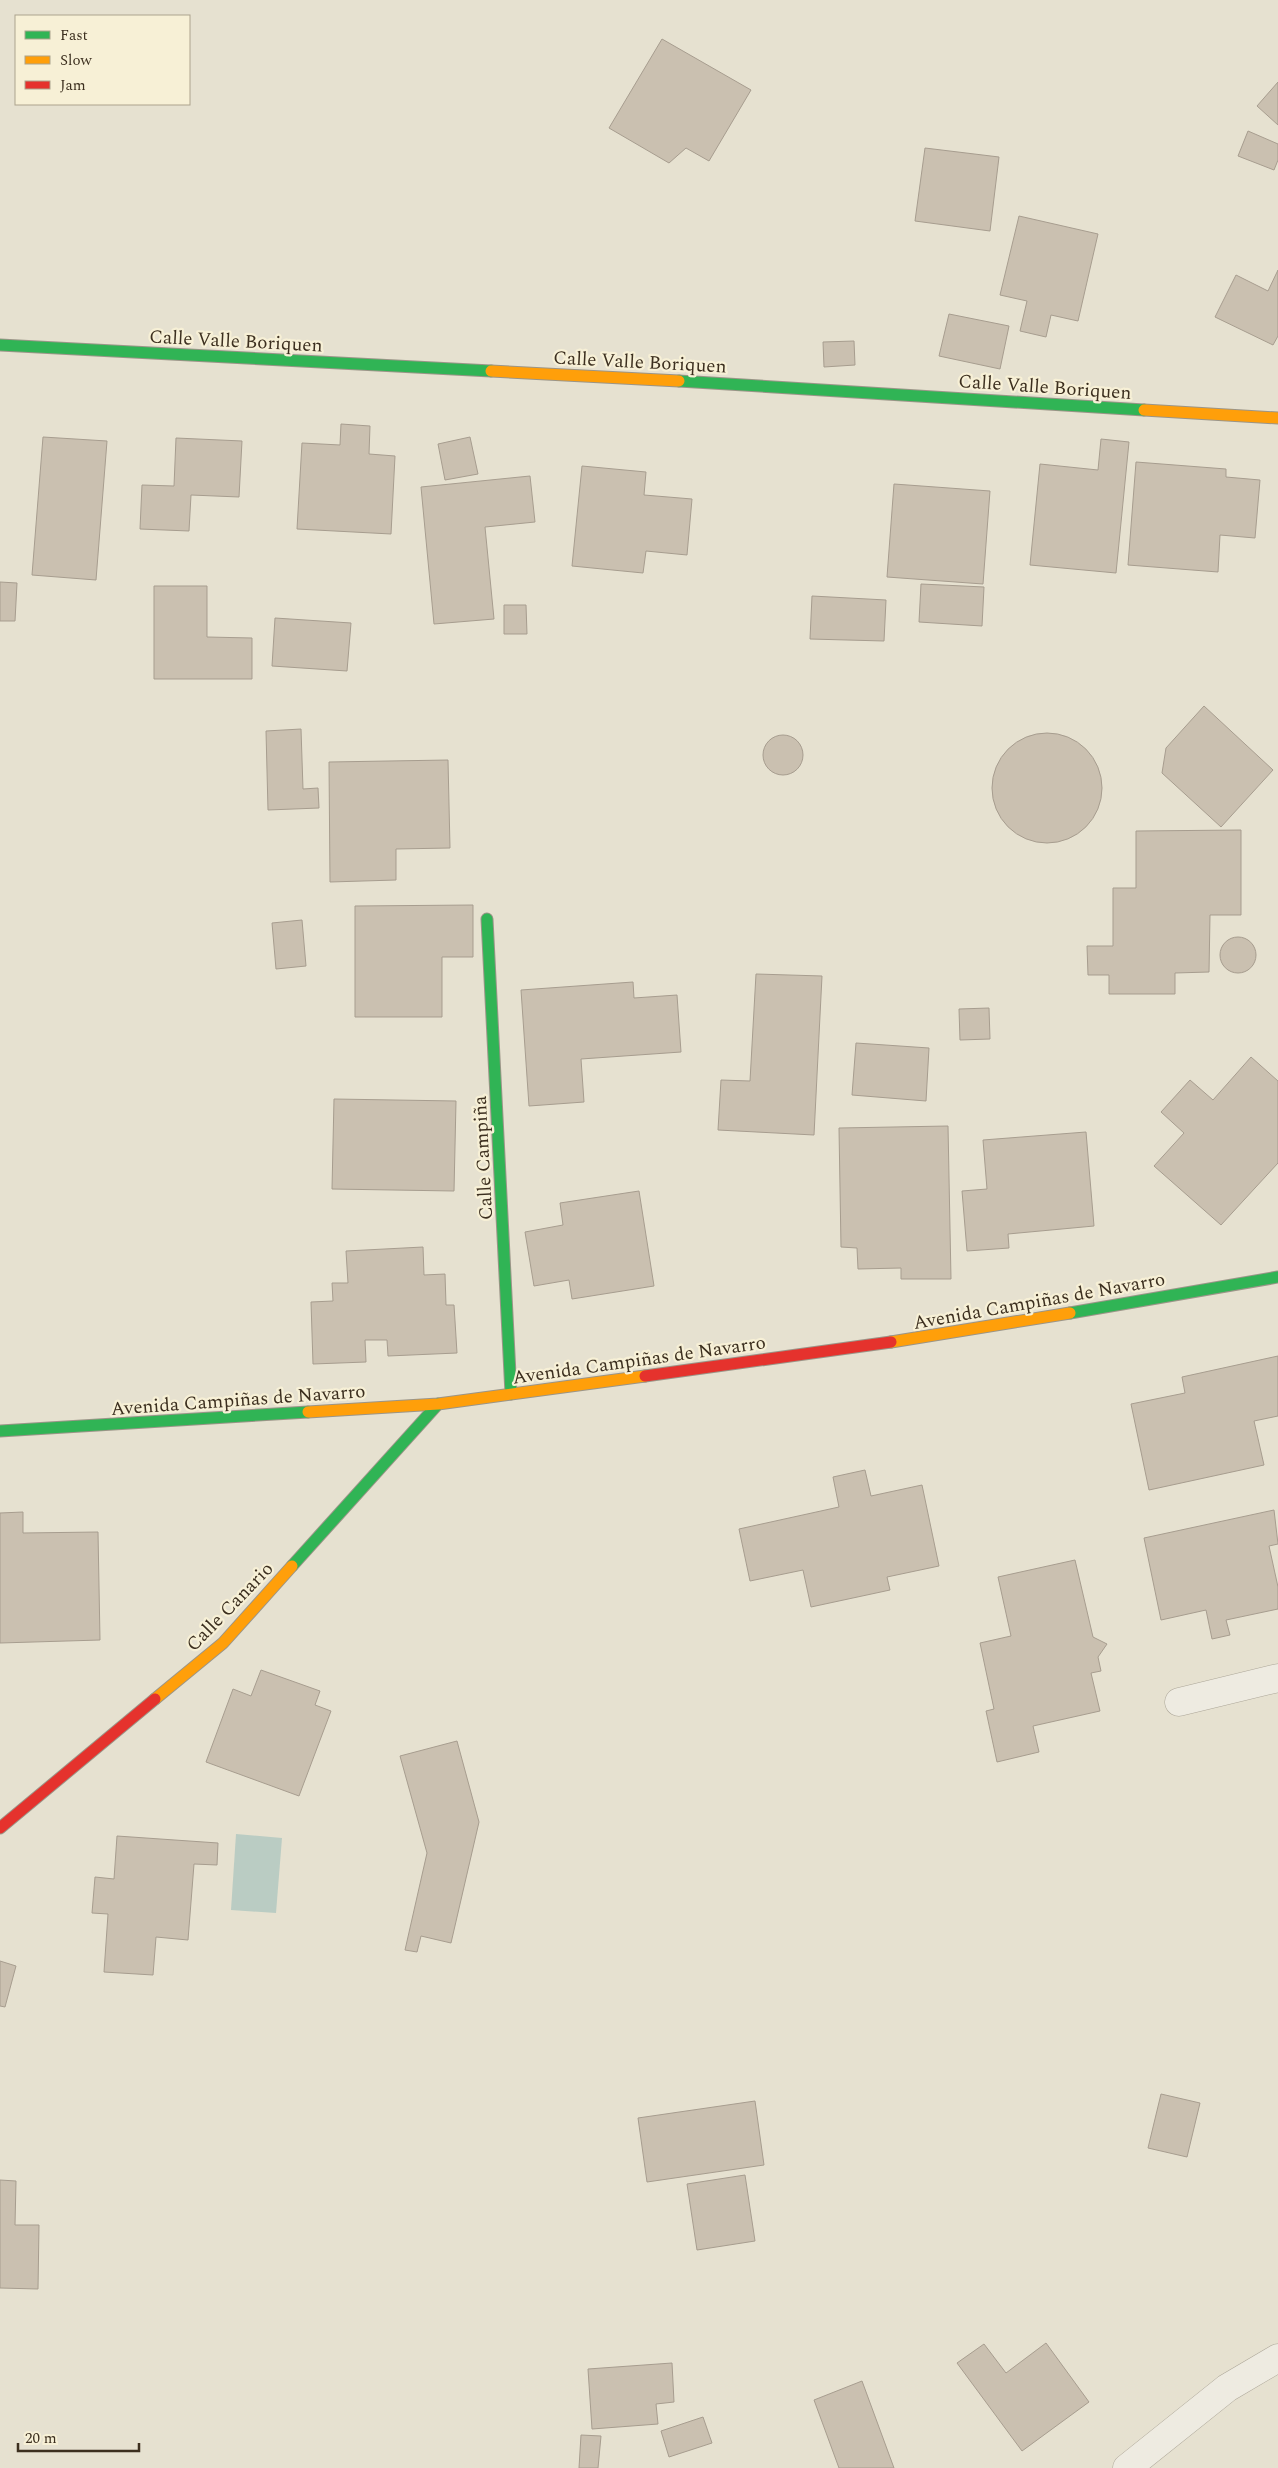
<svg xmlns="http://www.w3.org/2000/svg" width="1278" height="2468" font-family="Spectral,serif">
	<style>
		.water { fill: #baccc3 }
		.building { fill: #cac0b0; stroke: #a79d8f }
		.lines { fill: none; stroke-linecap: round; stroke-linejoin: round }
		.street-casing { stroke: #aca698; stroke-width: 29 }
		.fast-casing { stroke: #9b9588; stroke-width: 13 }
		.slow-casing { stroke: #9b9588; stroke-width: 13 }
		.jam-casing { stroke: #9b9588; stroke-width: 13 }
		.street { stroke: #eeebe1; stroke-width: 28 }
		.fast { stroke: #30b455; stroke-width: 11 }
		.slow { stroke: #ff9f0a; stroke-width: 11 }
		.jam { stroke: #e5322d; stroke-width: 11 }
		.labels { text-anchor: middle; stroke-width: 4.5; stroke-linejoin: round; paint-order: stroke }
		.street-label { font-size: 19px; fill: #3c2f1f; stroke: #f7f0d6 }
	</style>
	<rect width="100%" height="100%" fill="#e6e1d0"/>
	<polygon class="water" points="236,1834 282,1838 276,1913 231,1910"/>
	<g class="building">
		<polygon points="662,39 751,90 709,161 686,148 669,163 609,128"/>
		<polygon points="1278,82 1278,125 1257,106"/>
		<polygon points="1248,131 1278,144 1278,160 1274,170 1238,156"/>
		<polygon points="925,148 999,157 990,231 915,221"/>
		<polygon points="1019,216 1098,234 1078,321 1051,315 1046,337 1020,331 1027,301 1000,295"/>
		<polygon points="1278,270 1278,336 1273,345 1215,317 1236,275 1268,291"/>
		<polygon points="949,314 1009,326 1000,369 939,356"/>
		<polygon points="854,341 855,365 824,367 823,342"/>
		<polygon points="341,424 370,426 369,454 395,456 391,534 297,529 302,443 340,445"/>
		<polygon points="43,437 107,441 96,580 32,575"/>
		<polygon points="470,437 478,474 445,480 438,444"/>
		<polygon points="176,438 242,441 239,497 191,495 189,531 140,529 142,485 174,486"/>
		<polygon points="1101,439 1129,442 1116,573 1030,565 1040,464 1098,470"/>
		<polygon points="1136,462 1226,469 1226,477 1260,480 1255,538 1220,535 1218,572 1128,565"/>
		<polygon points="582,466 646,472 644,495 692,499 687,555 646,551 643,573 572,566"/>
		<polygon points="530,476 535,522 485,527 494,619 434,624 421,487"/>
		<polygon points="894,484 990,491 983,584 887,577"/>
		<polygon points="0,582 17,583 15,621 0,621"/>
		<polygon points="921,584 984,587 982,626 919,622"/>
		<polygon points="154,586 207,586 207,637 252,638 252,679 154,679"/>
		<polygon points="812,596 886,600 884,641 810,639"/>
		<polygon points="504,605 526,605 527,634 504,634"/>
		<polygon points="275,618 351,623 347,671 272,666"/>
		<polygon points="1204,706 1273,770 1221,827 1162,773 1166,748"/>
		<polygon points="301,729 303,789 318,788 319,808 268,810 266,731"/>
		<circle cx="1047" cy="788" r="55"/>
		<circle cx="783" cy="755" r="20"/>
		<polygon points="448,760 450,848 396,849 396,880 330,882 329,762"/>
		<polygon points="1241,830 1241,915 1210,915 1209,972 1175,973 1175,994 1109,994 1109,975 1088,975 1087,946 1113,946 1113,888 1136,888 1136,831"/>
		<polygon points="473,905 473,957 442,957 442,1017 355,1017 355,906"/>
		<polygon points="302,920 306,966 276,969 272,923"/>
		<circle cx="1238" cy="955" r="18"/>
		<polygon points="756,974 822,976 814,1135 718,1130 721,1080 750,1081"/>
		<polygon points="633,982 634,998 677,995 681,1052 581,1059 584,1102 529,1106 521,990"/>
		<polygon points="989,1008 990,1039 960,1040 959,1009"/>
		<polygon points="856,1043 929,1048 926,1101 852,1095"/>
		<polygon points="1251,1057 1278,1081 1278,1163 1221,1225 1154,1166 1184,1133 1161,1112 1190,1080 1213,1100"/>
		<polygon points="334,1099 456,1101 454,1191 332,1189"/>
		<polygon points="948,1126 951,1279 901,1279 901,1268 858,1269 857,1248 841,1247 839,1128"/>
		<polygon points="1086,1132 1094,1226 1008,1234 1009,1248 967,1251 962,1191 987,1189 983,1140"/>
		<polygon points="639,1191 654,1286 572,1299 569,1280 534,1286 525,1232 563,1225 560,1203"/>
		<polygon points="423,1247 424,1275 445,1274 446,1305 454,1305 457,1353 388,1356 387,1340 365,1340 366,1362 313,1364 311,1302 333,1301 332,1283 348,1283 346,1251"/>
		<polygon points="1278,1356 1278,1416 1254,1421 1264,1465 1149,1490 1131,1404 1185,1393 1182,1377"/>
		<polygon points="865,1470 871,1496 922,1485 939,1566 887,1577 890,1590 811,1607 803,1570 750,1581 739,1529 839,1507 833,1477"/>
		<polygon points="1274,1510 1278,1544 1269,1546 1278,1587 1278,1609 1226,1620 1230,1635 1212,1639 1206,1610 1161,1620 1144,1538"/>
		<polygon points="23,1512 23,1533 98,1532 100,1640 0,1643 0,1513"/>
		<polygon points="1075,1560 1093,1637 1107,1644 1098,1657 1101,1671 1091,1673 1100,1711 1033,1726 1039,1752 997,1762 986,1711 994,1709 980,1643 1011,1636 998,1577"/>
		<polygon points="261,1670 320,1691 315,1705 331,1711 299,1796 206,1762 233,1689 251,1696"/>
		<polygon points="457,1741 479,1822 451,1943 421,1936 417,1952 405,1950 427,1853 400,1756"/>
		<polygon points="117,1836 218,1843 217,1865 194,1864 188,1940 156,1937 153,1975 104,1972 108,1914 92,1913 95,1877 114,1879"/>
		<polygon points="0,1961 16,1966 5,2007 0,2006"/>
		<polygon points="1161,2094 1200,2103 1187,2157 1148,2148"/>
		<polygon points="755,2101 764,2165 647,2182 638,2118"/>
		<polygon points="745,2175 755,2241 697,2250 687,2184"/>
		<polygon points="0,2180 16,2181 15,2225 39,2225 38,2289 0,2288"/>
		<polygon points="1046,2343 1089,2402 1022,2451 957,2363 984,2344 1006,2373"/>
		<polygon points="672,2363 674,2402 656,2404 658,2424 592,2429 588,2369"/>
		<polygon points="862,2381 894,2468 839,2468 814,2400"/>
		<polygon points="703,2417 712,2443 669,2457 661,2431"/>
		<polygon points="581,2435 601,2436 598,2468 579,2468"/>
	</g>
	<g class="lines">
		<defs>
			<g id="street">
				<polyline points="1179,1702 1278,1678"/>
				<polyline points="1127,2468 1227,2388 1278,2358"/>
			</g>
			<g id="fast">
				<polyline points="0,345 491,371"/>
				<polyline points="679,381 1144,410"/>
				<polyline points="487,919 511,1394"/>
				<polyline points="1070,1313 1278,1277"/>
				<polyline points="0,1431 308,1412"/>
				<polyline points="292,1566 438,1404"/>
			</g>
			<g id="slow">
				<polyline points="491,371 679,381"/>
				<polyline points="1144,410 1278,418"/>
				<polyline points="891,1342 1070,1313"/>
				<polyline points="308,1412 438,1404 645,1376"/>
				<polyline points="155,1699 223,1643 292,1566"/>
			</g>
			<g id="jam">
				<polyline points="645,1376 891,1342"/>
				<polyline points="0,1828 155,1699"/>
			</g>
		</defs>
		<use href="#street" class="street-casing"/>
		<use href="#fast" class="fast-casing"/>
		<use href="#slow" class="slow-casing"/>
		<use href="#jam" class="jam-casing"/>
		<use href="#street" class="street"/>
		<use href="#fast" class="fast"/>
		<use href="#slow" class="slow"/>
		<use href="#jam" class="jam"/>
	</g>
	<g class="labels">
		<g class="street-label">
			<text transform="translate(236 340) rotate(3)" y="7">Calle Valle Boriquen</text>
			<text transform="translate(640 361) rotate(3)" y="7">Calle Valle Boriquen</text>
			<text transform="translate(1045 386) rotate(4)" y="7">Calle Valle Boriquen</text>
			<text transform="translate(482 1158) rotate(-93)" y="7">Calle Campiña</text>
			<text transform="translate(1039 1300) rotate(-10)" y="7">Avenida Campiñas de Navarro</text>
			<text transform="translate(639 1359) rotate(-8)" y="7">Avenida Campiñas de Navarro</text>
			<text transform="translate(238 1399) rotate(-4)" y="7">Avenida Campiñas de Navarro</text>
			<text transform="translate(229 1606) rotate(-46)" y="7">Calle Canario</text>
		</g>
	</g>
	<rect x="15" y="15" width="175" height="90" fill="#f7f0d6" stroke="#aca38d"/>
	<rect x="25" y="31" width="25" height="8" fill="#30b455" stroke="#aca38d"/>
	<text x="60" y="40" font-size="15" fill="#3c2f1f">Fast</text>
	<rect x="25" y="56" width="25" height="8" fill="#ff9f0a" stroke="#aca38d"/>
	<text x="60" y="65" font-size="15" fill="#3c2f1f">Slow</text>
	<rect x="25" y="81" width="25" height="8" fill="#e5322d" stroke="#aca38d"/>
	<text x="60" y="90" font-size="15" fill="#3c2f1f">Jam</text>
	<path d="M18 2443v8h121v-8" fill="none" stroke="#3c2f1f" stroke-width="2.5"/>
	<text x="25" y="2443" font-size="15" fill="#3c2f1f" stroke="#f7f0d6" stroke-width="4" paint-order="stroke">20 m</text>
</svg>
